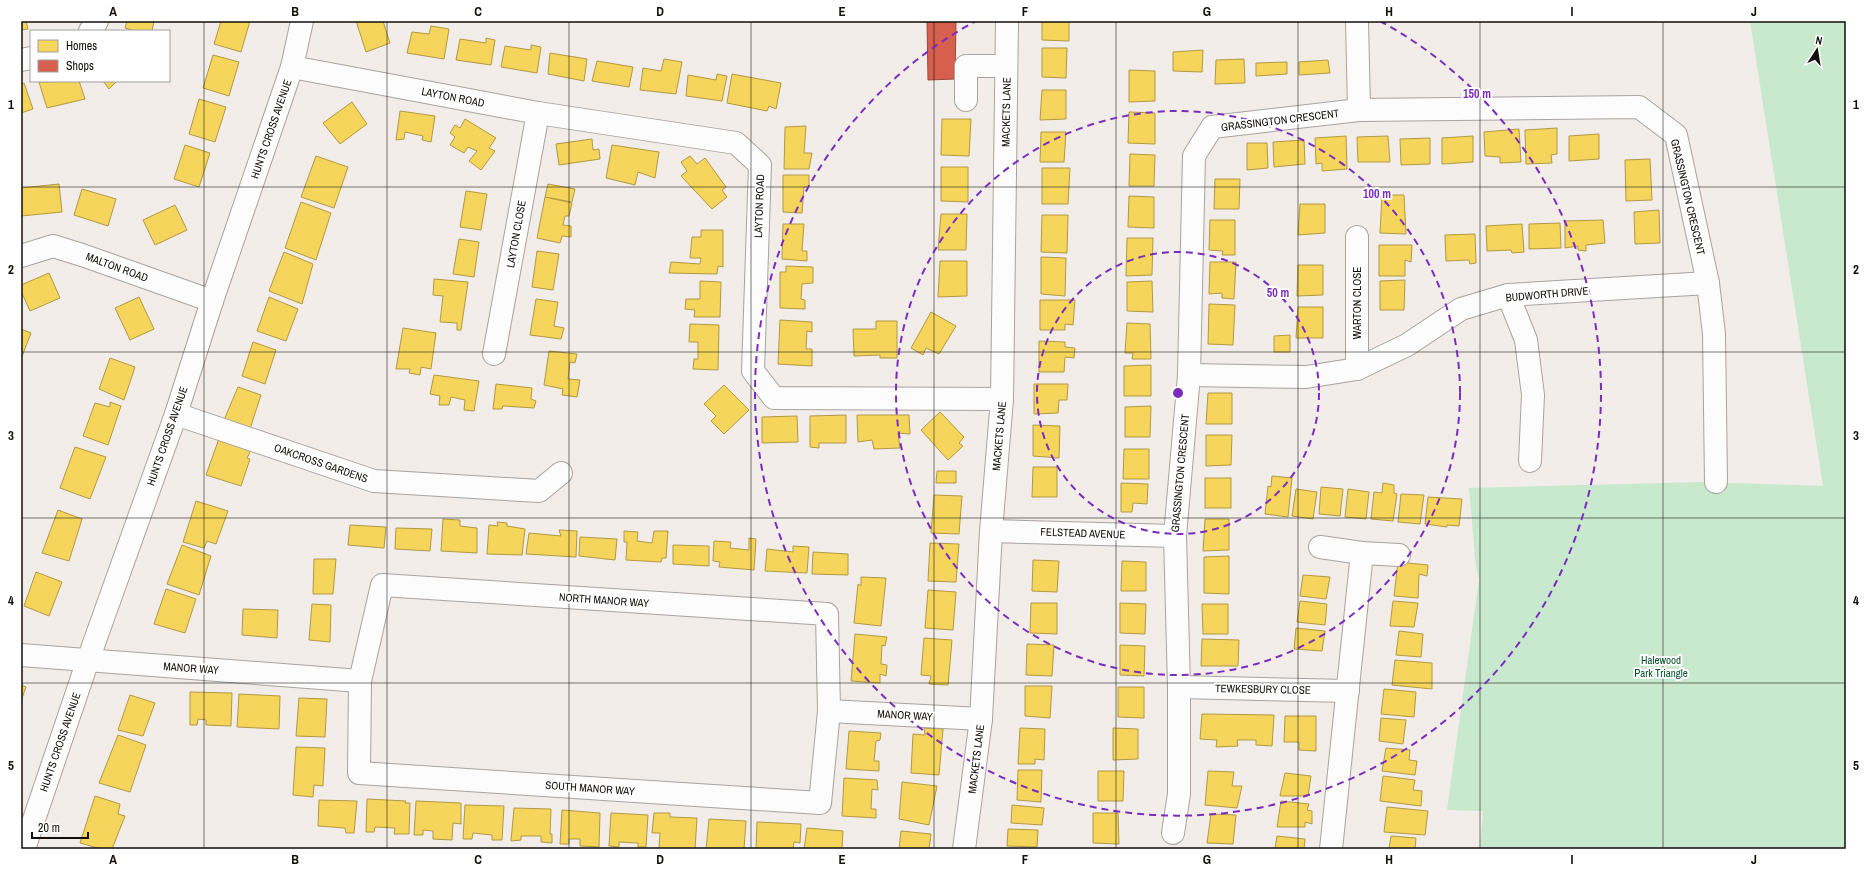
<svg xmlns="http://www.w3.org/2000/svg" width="1867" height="870" font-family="'Archivo Narrow',sans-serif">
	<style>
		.green { fill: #c8e9ce }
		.homes { fill: #f6d55c; stroke: #b19944 }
		.shops { fill: #d6604d; stroke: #9b4739 }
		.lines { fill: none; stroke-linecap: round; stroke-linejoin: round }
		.minor-casing { stroke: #a7a3a0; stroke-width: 24 }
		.minor { stroke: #fdfcfc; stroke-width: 22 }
		.grid { fill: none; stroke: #110e0b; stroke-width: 1; stroke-opacity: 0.55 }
		.ring { fill: none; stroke: #7b2cbf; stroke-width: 2; stroke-dasharray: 7 5 }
		.labels { text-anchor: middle; stroke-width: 4; stroke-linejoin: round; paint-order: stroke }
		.street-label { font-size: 11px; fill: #110e0b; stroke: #fff }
		.park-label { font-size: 11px; fill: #0a5229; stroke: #fff }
		.centre { fill: #7b2cbf; stroke: #fff; stroke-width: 2 }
		.ring-label { font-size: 12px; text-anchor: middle; font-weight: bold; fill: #7b2cbf; stroke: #fff; stroke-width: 4; stroke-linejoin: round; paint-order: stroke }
		.neatline { fill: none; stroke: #110e0b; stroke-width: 1.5 }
		.grid-label { font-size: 13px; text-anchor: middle; font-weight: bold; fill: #110e0b }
	</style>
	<rect width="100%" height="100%" fill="#f2ede9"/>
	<polygon class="green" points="1750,21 1846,21 1846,849 1480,849 1483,811 1447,810 1479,579 1476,568 1469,488 1702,482 1823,486"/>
	<g class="homes">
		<polygon points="21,21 26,21 28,29 21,30"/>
		<polygon points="127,21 154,21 152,31 135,31 125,28"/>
		<polygon points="221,21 250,21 241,52 214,44"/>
		<polygon points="356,21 383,21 390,43 366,52"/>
		<polygon points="1042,21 1069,21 1069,41 1042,40"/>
		<polygon points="431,26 449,29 444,59 407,53 412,32 429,34"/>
		<polygon points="486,38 495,40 491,65 456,60 460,39 486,43"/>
		<polygon points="531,45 541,47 537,73 501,67 505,46 531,50"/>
		<polygon points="1042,48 1067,48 1066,78 1042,77"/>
		<polygon points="1203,50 1202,72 1173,71 1173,52"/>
		<polygon points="550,53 587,59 584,81 548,74"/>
		<polygon points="213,55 239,62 229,96 203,88"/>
		<polygon points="664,59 682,62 676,94 640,90 643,68 661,71"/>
		<polygon points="1244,59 1245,83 1215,84 1216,60"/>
		<polygon points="1328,60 1330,73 1299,75 1299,62"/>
		<polygon points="597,61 633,67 629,87 592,81"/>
		<polygon points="1287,62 1287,74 1256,76 1256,63"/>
		<polygon points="1129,70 1155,71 1155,101 1129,102"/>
		<polygon points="717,74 727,76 722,101 686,96 688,75 716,80"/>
		<polygon points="732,74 781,83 776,109 769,106 767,111 727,103"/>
		<polygon points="79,81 85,99 47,108 39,82"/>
		<polygon points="103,81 117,81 109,89"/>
		<polygon points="24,83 33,109 21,113 21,84"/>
		<polygon points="1042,90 1066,90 1066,119 1040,120"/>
		<polygon points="199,99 226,107 215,142 189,134"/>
		<polygon points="352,102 367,124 340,144 323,123"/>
		<polygon points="400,111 435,116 431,142 422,140 423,136 405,132 404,139 396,140"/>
		<polygon points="1129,112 1155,113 1155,144 1128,143"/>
		<polygon points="465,119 496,138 489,148 495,151 481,170 469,161 477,151 468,147 464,153 450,145 455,137 450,133 455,125 460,128"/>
		<polygon points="942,119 971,119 969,156 941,155"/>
		<polygon points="806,126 804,153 812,153 809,169 784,169 785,127"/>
		<polygon points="1557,128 1557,154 1551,155 1552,163 1526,164 1525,130"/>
		<polygon points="1519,129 1521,162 1500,163 1500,157 1485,156 1484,132"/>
		<polygon points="1041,132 1066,132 1064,162 1040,162"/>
		<polygon points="1599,134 1599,159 1569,161 1569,136"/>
		<polygon points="1346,136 1347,169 1322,171 1322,163 1316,164 1315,138"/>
		<polygon points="1388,136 1390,162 1358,162 1357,137"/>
		<polygon points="1473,136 1473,162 1442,164 1442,138"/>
		<polygon points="1430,138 1430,164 1401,165 1400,139"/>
		<polygon points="592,139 593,150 599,149 600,159 559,165 556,144"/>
		<polygon points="1304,140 1305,164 1274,167 1273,142"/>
		<polygon points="1247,143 1267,143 1268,168 1247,170"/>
		<polygon points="185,145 210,153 199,187 174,179"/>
		<polygon points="612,145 659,152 655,178 638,172 635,185 606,178"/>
		<polygon points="1130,154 1155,155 1154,186 1129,186"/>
		<polygon points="316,156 348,167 334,208 301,197"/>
		<polygon points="690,156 697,164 705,158 726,187 722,190 727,197 712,209 681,176 687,171 681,162"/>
		<polygon points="1650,159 1652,200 1626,201 1625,160"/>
		<polygon points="941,167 968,167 968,202 941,201"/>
		<polygon points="1042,168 1070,168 1068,204 1042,204"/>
		<polygon points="783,175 809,175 809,187 804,187 802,213 783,212"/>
		<polygon points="1215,179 1240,179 1239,209 1214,209"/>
		<polygon points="59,184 62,212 21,216 21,188"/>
		<polygon points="548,184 575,189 572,202 545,197"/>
		<polygon points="82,189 116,199 108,226 74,215"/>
		<polygon points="466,191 487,194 481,230 460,227"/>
		<polygon points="1382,195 1404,195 1406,234 1380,233"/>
		<polygon points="1129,196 1154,197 1154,228 1128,227"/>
		<polygon points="545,197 572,203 569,216 565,216 563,225 571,226 571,237 562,236 560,243 537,238"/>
		<polygon points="301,202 331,213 316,260 285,248"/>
		<polygon points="1300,204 1325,204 1325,233 1298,235"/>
		<polygon points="175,205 187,230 155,245 143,220"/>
		<polygon points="1659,210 1660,243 1635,244 1634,212"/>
		<polygon points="941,214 967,214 966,250 938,250"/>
		<polygon points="1042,215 1068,215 1067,253 1041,252"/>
		<polygon points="1210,220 1235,220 1235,255 1222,255 1223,251 1209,250"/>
		<polygon points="1603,220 1605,243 1586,245 1586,251 1578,250 1578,246 1565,248 1565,221"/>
		<polygon points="1560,223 1561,248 1529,249 1529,224"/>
		<polygon points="783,224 804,224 802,251 807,251 807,261 782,259"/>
		<polygon points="1522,224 1524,252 1512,253 1511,250 1487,251 1486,226"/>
		<polygon points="701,230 723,230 723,267 718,266 717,274 669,273 671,262 700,264 701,258 690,258 692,237 701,237"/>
		<polygon points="1475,234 1476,263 1470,264 1469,260 1446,261 1445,235"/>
		<polygon points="1127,238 1153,238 1152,275 1126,276"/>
		<polygon points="459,239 479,242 474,277 453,274"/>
		<polygon points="1379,245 1412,245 1411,262 1405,260 1405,276 1379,276"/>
		<polygon points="537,251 559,254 553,290 532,287"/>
		<polygon points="284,252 313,264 302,304 269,291"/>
		<polygon points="1041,257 1066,258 1065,296 1041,294"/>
		<polygon points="940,261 967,261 967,296 938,297"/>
		<polygon points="1210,262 1236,262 1234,299 1222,298 1222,293 1209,294"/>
		<polygon points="1298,265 1323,265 1323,295 1297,296"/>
		<polygon points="786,266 813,267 813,283 802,284 801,299 805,300 805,309 780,308 780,272 786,272"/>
		<polygon points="49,273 60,298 30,311 21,291 21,285"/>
		<polygon points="434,279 468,282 461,330 457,330 457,323 440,322 443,296 433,295"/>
		<polygon points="1405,280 1404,310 1380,310 1380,281"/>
		<polygon points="700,281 721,282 720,317 694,317 695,310 685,309 686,299 700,299"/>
		<polygon points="1152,281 1153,312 1127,311 1127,282"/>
		<polygon points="139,297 154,329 130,340 115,308"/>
		<polygon points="269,297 298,309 286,341 257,331"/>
		<polygon points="536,299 558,302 554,326 564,328 561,339 530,335"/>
		<polygon points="1040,300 1075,300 1073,325 1065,324 1065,330 1040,330"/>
		<polygon points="1209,304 1235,305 1233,345 1208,344"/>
		<polygon points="1298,307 1323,307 1323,338 1296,338"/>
		<polygon points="931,312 956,326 939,354 926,348 923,355 911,348"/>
		<polygon points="780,320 812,322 812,332 807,331 806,349 812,349 812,366 778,364"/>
		<polygon points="876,321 897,321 897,358 880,358 880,355 854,356 853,329 876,329"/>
		<polygon points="1127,323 1150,324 1151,359 1132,359 1133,353 1125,353"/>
		<polygon points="690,324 719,325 718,370 693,369 694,359 698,359 698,342 689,342"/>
		<polygon points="403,328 436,333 431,369 421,367 420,375 409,373 410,369 396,369"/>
		<polygon points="21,329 31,333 21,359"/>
		<polygon points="1290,335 1290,352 1274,352 1274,336"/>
		<polygon points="1039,341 1065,342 1065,347 1075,348 1074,358 1065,357 1064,372 1039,372"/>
		<polygon points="253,342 276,350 265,384 242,376"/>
		<polygon points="549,351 577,354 575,363 570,362 568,379 580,380 577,397 562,395 563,389 544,385"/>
		<polygon points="110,358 135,367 124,400 99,389"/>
		<polygon points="1151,365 1151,396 1124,396 1124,366"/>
		<polygon points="434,375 479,381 474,411 464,410 465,400 451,397 449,405 439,405 440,396 430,394"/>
		<polygon points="496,384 532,388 531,399 536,401 534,408 503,406 502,409 493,409"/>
		<polygon points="1034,384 1068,384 1067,400 1059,400 1058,413 1034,414"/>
		<polygon points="724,385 749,410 724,434 711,421 716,416 704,404"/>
		<polygon points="238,387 261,395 250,429 224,420"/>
		<polygon points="1208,393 1232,393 1232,424 1206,424"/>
		<polygon points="110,402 121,406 108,445 83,436 95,403 110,407"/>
		<polygon points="1151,406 1150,437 1125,437 1125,407"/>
		<polygon points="940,412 964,437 959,443 963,446 948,460 921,430"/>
		<polygon points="846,415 846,443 819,443 819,448 810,447 810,416"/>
		<polygon points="857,415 909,415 910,434 898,433 900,448 874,449 872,440 858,442"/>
		<polygon points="797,416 798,442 762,443 762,417"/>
		<polygon points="1033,425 1060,426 1059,458 1033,456"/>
		<polygon points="221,433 254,444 247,458 250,459 241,486 206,475"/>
		<polygon points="1206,435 1232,435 1231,465 1206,466"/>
		<polygon points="75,447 106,457 90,499 60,488"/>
		<polygon points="1124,449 1149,449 1149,479 1123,479"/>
		<polygon points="1033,467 1057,467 1057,497 1032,497"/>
		<polygon points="937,471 956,471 956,483 936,483"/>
		<polygon points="1272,476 1292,478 1288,517 1265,514 1268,486 1271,487"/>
		<rect x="1205" y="478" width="26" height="30"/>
		<polygon points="1121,483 1148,484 1147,504 1133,503 1132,512 1121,512"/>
		<polygon points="1383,483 1394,485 1394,493 1397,494 1393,521 1371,519 1374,492 1382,493"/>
		<polygon points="1321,487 1343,489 1340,516 1319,514"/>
		<polygon points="1296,489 1317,492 1313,519 1292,516"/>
		<polygon points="1348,489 1369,492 1366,519 1345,517"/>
		<polygon points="1401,494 1424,495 1420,524 1398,522"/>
		<polygon points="934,495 962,496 959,534 931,533"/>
		<polygon points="1428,497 1462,499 1459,526 1447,525 1447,527 1425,524"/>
		<polygon points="196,501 228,511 216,544 207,541 204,548 183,542"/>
		<polygon points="58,510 82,519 69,561 42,553"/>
		<polygon points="443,519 460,520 460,526 477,528 477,553 441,551"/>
		<polygon points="1205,519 1229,519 1229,550 1203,551"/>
		<polygon points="497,522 507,523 507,526 525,529 522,555 487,554 489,525 498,526"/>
		<polygon points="350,525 386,527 384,548 348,545"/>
		<polygon points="396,528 432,529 430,551 395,549"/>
		<polygon points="559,530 577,531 576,557 526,554 529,533 561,536"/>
		<polygon points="624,531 638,532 637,541 652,543 654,531 668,531 666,558 662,558 661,562 626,560 627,542 624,542"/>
		<polygon points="580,537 617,539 615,560 579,556"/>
		<polygon points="749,538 756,539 754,570 719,567 720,562 713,561 714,541 731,542 730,548 749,550"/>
		<polygon points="930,543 959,544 956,582 928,581"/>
		<polygon points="182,545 211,556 199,595 167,584"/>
		<polygon points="673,545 709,546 709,566 673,564"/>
		<polygon points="793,546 809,547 807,573 765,571 767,549 793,552"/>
		<polygon points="813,552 848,554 848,575 812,574"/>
		<polygon points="1229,556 1229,594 1204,593 1204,557"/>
		<polygon points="314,559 336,559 333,594 313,594"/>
		<polygon points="1033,560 1059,561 1057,592 1032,591"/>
		<polygon points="1122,561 1146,562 1146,591 1121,591"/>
		<polygon points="1398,562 1428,565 1427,576 1419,574 1418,598 1394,596"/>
		<polygon points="36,572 62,582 49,616 24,606"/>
		<polygon points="1303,575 1330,577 1326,599 1300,596"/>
		<polygon points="861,577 886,578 881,626 854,623 858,584 861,586"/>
		<polygon points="166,589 196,599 185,633 154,624"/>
		<polygon points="928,590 956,592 953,630 925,628"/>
		<polygon points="1300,601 1327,604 1325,625 1297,622"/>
		<polygon points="1393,601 1418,603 1414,627 1390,626"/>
		<polygon points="1031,603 1057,603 1057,634 1030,633"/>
		<polygon points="1120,603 1146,604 1145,634 1120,633"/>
		<polygon points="312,604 331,605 330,642 309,640"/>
		<polygon points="1202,604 1228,604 1228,634 1203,634"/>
		<polygon points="243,609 278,610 277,638 242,635"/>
		<polygon points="1296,628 1325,631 1322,651 1294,649"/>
		<polygon points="1399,631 1423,634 1421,657 1396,655"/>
		<polygon points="855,634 887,637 885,646 882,645 881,664 887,665 886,676 880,674 880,683 851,681"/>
		<polygon points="924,638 952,640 948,685 929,684 931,676 921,675"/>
		<polygon points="1202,639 1239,640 1238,666 1201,666"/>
		<polygon points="1027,644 1054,645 1052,676 1026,675"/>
		<polygon points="1120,645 1145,646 1144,676 1120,675"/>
		<polygon points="1395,660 1432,663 1432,689 1392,685"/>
		<polygon points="21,685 26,687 21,701"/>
		<polygon points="1025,686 1052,686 1050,718 1025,716"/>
		<polygon points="1118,687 1144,687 1144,718 1118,717"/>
		<polygon points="1384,689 1416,692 1414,717 1381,714"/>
		<polygon points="190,692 232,693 231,726 206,725 206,720 198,719 197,725 190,725"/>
		<polygon points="239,694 280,696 279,729 237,727"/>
		<polygon points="130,695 155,703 143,736 118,730"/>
		<polygon points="299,698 327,699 325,737 296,736"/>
		<polygon points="1202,714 1274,715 1272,746 1256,745 1256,740 1237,740 1238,746 1216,747 1217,740 1200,739"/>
		<polygon points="1285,716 1316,716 1316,751 1299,750 1299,742 1284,742"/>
		<polygon points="1381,718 1406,720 1403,744 1379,741"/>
		<polygon points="924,728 943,729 939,775 911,773 913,734 925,735"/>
		<polygon points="1020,728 1045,729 1044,760 1035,759 1035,764 1018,764"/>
		<polygon points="1113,728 1138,729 1138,759 1113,760"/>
		<polygon points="849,731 881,733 880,740 876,741 874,761 879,761 879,771 846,769"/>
		<polygon points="118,735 146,745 130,792 99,783"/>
		<polygon points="296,747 325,748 323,786 314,785 313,797 293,795"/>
		<polygon points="1386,748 1410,750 1409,760 1417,761 1415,775 1382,771"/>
		<polygon points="1018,770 1042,770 1041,802 1017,800"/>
		<polygon points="1098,771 1124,771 1123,801 1098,801"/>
		<polygon points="1208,771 1234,772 1232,786 1242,786 1237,808 1205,805"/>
		<polygon points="1285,773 1311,776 1308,796 1280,796"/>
		<polygon points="1383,776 1415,780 1413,790 1422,791 1421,806 1380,801"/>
		<polygon points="844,778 877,780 878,790 872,789 871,809 876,809 876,818 842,816"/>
		<polygon points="902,782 937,786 929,825 899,819"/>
		<polygon points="95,796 120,804 118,814 125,816 112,849 101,849 80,843"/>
		<polygon points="367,799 406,801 405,803 410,803 409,834 394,834 395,828 375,827 374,832 366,832"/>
		<polygon points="319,800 357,801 354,833 346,833 345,828 318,826"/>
		<polygon points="416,801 461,803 461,824 453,823 452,840 433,839 433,831 423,830 423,835 414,835"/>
		<polygon points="1281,801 1309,804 1307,810 1312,811 1312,824 1305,822 1305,827 1277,827"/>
		<polygon points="465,805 504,806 502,840 492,840 492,835 473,833 472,839 463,839"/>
		<polygon points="1012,805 1044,808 1042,825 1011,823"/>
		<polygon points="1387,807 1428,811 1425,835 1384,832"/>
		<polygon points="514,808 551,809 550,834 552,834 552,843 541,842 541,836 521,836 521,840 511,841"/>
		<polygon points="562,810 600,813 599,847 580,846 580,839 569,839 569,844 560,844"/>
		<polygon points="611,813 648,815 646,847 638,847 638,843 619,842 619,847 609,846"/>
		<polygon points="654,813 670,813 670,817 697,818 695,849 659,849 660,833 652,833"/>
		<polygon points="1093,813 1118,813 1119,844 1093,843"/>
		<polygon points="1211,814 1236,815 1233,844 1207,843"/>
		<polygon points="709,819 746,821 744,849 706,849"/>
		<polygon points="757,822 801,824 800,843 794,842 793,849 756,849"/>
		<polygon points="807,828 843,831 842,849 804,849"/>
		<polygon points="1008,829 1038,830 1037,847 1007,846"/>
		<polygon points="901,831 931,834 929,849 899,849"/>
		<polygon points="1277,836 1305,839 1304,849 1275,849"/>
		<polygon points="1391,836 1416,838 1415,849 1389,849"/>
	</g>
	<polygon class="shops" points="913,21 956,21 955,79 928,80 927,22"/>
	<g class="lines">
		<defs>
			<g id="minor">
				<polyline points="1357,21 1359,110"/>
				<polyline points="90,31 97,21"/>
				<polyline points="21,60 31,58"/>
				<polyline points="292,67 538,113 736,143 760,165 753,371 774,398 1002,399"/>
				<polyline points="966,100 966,66 1006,66"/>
				<polyline points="21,256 53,246 82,255 212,301"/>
				<polyline points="1508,295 1526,340 1533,395 1530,461"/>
				<polyline points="494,354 538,113"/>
				<polyline points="1357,369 1357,237"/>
				<polyline points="1189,375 1306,377 1357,369 1407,345 1461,309 1508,295 1708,283"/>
				<polyline points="176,414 374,481 539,491 561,473"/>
				<polyline points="991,531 1175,536"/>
				<polyline points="1320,547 1362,553 1399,555"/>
				<polygon points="382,585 827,614 829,711 820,803 359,773 360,681"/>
				<polyline points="21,655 360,681"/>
				<polyline points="1179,687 1348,691"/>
				<polyline points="829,711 981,719"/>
				<polyline points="1173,833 1179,794 1179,687 1175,536 1189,375 1194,156 1212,127 1359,110 1639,107 1676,135 1708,283 1714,334 1716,482"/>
				<polyline points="24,849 88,660 176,414 212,301 292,67 302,21"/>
				<polyline points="964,849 981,719 991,531 1002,399 1007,21"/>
				<polyline points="1331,849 1362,553"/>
			</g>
		</defs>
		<use href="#minor" class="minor-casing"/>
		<use href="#minor" class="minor"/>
	</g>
	<path class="grid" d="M204,21V849M387,21V849M569,21V849M751,21V849M934,21V849M1116,21V849M1298,21V849M1480,21V849M1663,21V849M21,187H1846M21,352H1846M21,518H1846M21,683H1846"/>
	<g class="ring">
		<circle cx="1178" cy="393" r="141"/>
		<circle cx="1178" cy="393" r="282"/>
		<path d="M1380 21A423 423 0 1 1 976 21"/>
	</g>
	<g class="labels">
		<g class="street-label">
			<text transform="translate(453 97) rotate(11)" y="4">LAYTON ROAD</text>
			<text transform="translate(1006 112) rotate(-89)" y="4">MACKETS LANE</text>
			<text transform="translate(1280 120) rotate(-7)" y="4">GRASSINGTON CRESCENT</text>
			<text transform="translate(271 129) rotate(-71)" y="4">HUNTS CROSS AVENUE</text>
			<text transform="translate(1688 197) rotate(77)" y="4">GRASSINGTON CRESCENT</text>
			<text transform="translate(759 206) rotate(-88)" y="4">LAYTON ROAD</text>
			<text transform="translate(516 234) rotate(-80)" y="4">LAYTON CLOSE</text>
			<text transform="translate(117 267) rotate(20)" y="4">MALTON ROAD</text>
			<text transform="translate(1547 294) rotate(-5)" y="4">BUDWORTH DRIVE</text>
			<text transform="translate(1357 303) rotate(-90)" y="4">WARTON CLOSE</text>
			<text transform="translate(167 436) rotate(-71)" y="4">HUNTS CROSS AVENUE</text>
			<text transform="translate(999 436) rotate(-85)" y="4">MACKETS LANE</text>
			<text transform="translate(321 463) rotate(19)" y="4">OAKCROSS GARDENS</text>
			<text transform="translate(1180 473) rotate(-85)" y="4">GRASSINGTON CRESCENT</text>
			<text transform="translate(1083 533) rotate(2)" y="4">FELSTEAD AVENUE</text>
			<text transform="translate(604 600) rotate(4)" y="4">NORTH MANOR WAY</text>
			<text transform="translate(191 668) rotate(4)" y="4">MANOR WAY</text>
			<text transform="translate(1263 689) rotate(1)" y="4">TEWKESBURY CLOSE</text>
			<text transform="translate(905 715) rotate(3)" y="4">MANOR WAY</text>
			<text transform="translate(60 742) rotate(-71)" y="4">HUNTS CROSS AVENUE</text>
			<text transform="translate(976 759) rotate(-83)" y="4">MACKETS LANE</text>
			<text transform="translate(590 788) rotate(4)" y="4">SOUTH MANOR WAY</text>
		</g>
		<g class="park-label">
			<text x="1661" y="664">Halewood<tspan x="1661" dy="13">Park Triangle</tspan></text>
		</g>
	</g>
	<circle cx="1178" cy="393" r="6" class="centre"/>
	<g class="ring-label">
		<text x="1477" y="98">150 m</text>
		<text x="1377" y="198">100 m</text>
		<text x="1278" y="297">50 m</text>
	</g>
	<rect width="1867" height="870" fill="none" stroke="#ffffff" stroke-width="44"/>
	<rect x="30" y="30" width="140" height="52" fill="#ffffff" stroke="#a09f9d"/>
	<rect x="38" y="40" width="20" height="12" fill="#f6d55c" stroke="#a09f9d"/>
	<text x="66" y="50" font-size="12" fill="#110e0b">Homes</text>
	<rect x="38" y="60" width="20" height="12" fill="#d6604d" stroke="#a09f9d"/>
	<text x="66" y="70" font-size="12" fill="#110e0b">Shops</text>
	<g transform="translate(1817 50) rotate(12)" stroke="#ffffff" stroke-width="3" paint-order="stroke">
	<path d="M0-3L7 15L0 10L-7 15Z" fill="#110e0b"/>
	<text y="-6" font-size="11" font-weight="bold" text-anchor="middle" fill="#110e0b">N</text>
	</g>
	<path d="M32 832v6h56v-6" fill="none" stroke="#110e0b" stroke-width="2"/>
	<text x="38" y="832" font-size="12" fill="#110e0b" stroke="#ffffff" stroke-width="3" paint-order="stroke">20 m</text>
	<rect x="22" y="22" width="1823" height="826" class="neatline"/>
	<g class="grid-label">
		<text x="113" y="16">A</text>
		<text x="295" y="16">B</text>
		<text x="478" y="16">C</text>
		<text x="660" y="16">D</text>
		<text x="842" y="16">E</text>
		<text x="1025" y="16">F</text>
		<text x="1207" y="16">G</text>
		<text x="1389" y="16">H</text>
		<text x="1572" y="16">I</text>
		<text x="1754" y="16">J</text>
		<text x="11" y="109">1</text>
		<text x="1856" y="109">1</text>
		<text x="11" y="274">2</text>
		<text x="1856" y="274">2</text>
		<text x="11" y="440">3</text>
		<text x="1856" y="440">3</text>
		<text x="11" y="605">4</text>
		<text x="1856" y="605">4</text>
		<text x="11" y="770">5</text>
		<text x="1856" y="770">5</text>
		<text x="113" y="864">A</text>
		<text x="295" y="864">B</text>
		<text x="478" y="864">C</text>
		<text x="660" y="864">D</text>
		<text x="842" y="864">E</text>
		<text x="1025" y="864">F</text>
		<text x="1207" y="864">G</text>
		<text x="1389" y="864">H</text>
		<text x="1572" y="864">I</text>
		<text x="1754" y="864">J</text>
	</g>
</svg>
